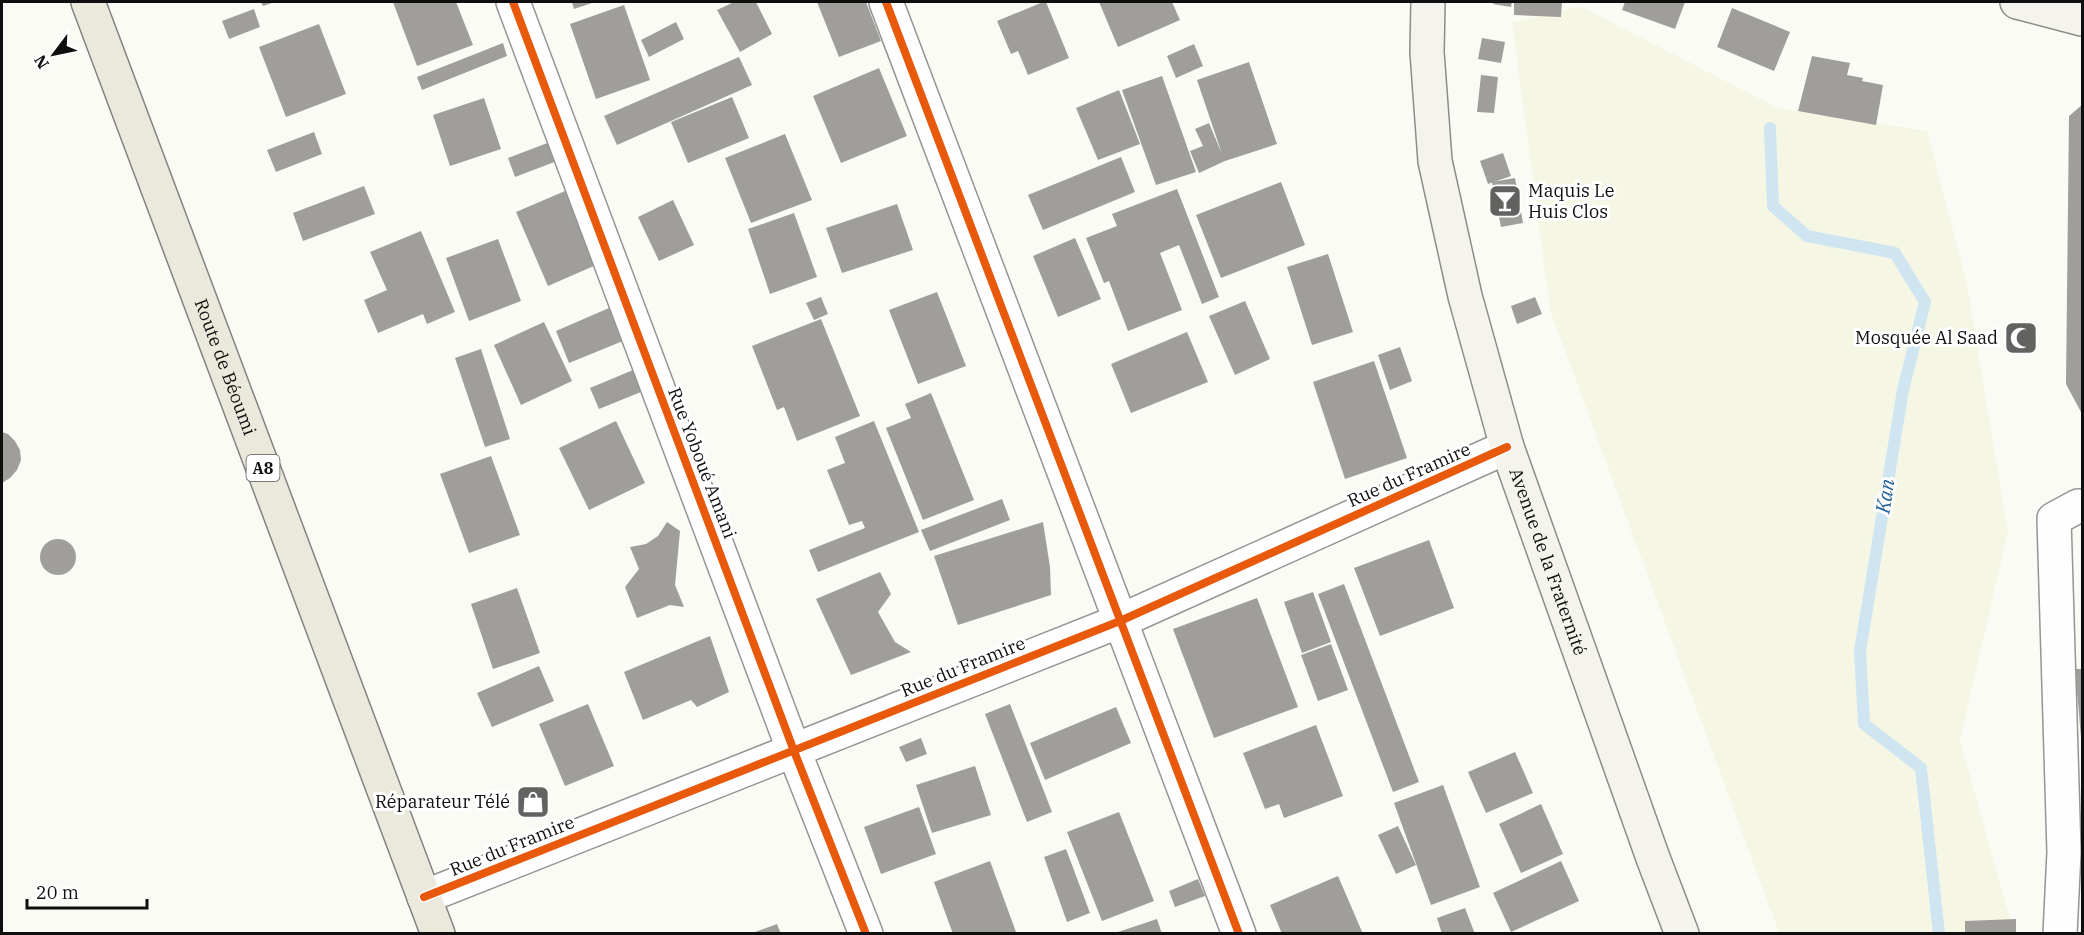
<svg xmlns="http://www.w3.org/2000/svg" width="2084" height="935" font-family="'IBM Plex Serif',serif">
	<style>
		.farmland { fill: #f6f6e4 }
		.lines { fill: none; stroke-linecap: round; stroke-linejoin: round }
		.stream { stroke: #d0e5f2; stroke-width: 12 }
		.building { fill: #9f9e9b }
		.street-casing { stroke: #959593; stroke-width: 36 }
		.secondary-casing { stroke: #8c8c8a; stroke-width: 36 }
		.primary-casing { stroke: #838380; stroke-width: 36 }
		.street { stroke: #fefefe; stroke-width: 33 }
		.secondary { stroke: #f4f4ec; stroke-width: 33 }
		.primary { stroke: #ebe8dc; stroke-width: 33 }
		.cycleway-casing { stroke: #fff; stroke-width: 11 }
		.cycleway { stroke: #e8590c; stroke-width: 8 }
		.labels { text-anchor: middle; stroke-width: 6; stroke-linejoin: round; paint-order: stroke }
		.shield { fill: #fff; stroke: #575757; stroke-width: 1.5 }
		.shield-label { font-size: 16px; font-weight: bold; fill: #0f0f0f }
		.poi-label { font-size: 18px; fill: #0f0f0f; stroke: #fff; text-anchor: end }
		.street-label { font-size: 18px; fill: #0f0f0f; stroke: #fff }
		.water-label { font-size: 20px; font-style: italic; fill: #255f95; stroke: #fff }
	</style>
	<rect width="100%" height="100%" fill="#fbfbf6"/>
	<polygon class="farmland" points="1580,6 1778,108 1927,131 1967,283 2008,532 1960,740 2014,933 1779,933 1550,310 1512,22"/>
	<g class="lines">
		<polyline class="stream" points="1770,128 1773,206 1807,236 1895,253 1925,302 1903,390 1860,651 1864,724 1921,768 1939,934"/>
	</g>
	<g class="building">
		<polygon points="261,2 275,2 263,6"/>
		<polygon points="393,2 456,2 473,45 417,66"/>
		<polygon points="572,2 595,2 574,9"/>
		<polygon points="734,2 756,2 772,34 740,52 717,10"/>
		<polygon points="817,2 866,2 881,41 839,57"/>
		<polygon points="1043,2 1046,2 1069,58 1028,75 1018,51 1011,54 997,21"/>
		<polygon points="1099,2 1172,2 1180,20 1118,47"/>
		<polygon points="1494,2 1512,2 1511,7 1493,4"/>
		<polygon points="1514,2 1562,2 1561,17 1514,15"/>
		<polygon points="1625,2 1685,2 1675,29 1622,10"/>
		<polygon points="624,5 650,80 596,99 570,24"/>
		<polygon points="1732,8 1790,32 1774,71 1717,47"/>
		<polygon points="254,9 260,27 229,39 222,21"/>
		<polygon points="676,22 684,39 649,57 641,40"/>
		<polygon points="319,24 346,94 286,117 259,47"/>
		<polygon points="1482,38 1505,42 1501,63 1478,59"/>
		<polygon points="503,43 507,56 422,90 417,77"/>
		<polygon points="1194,44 1203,66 1176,78 1167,56"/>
		<polygon points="1812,56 1850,63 1847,75 1863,78 1862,81 1883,85 1876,125 1798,111"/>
		<polygon points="739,57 752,85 617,145 604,116"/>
		<polygon points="1249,62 1277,144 1225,161 1199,173 1190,151 1203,146 1195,129 1209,123 1222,154 1197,80"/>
		<polygon points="879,68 907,136 841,163 813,96"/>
		<polygon points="1481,75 1498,77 1494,113 1477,112"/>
		<polygon points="1162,76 1196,172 1156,185 1122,90"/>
		<polygon points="1119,90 1140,144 1098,160 1076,108"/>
		<polygon points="732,97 749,138 688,163 671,122"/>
		<polygon points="484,98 501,149 450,166 433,115"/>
		<polygon points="2082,105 2082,414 2066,384 2069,116"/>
		<polygon points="314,132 322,154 276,172 267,150"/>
		<polygon points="785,134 812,200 751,223 725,158"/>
		<polygon points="550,142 557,161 515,177 508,158"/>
		<polygon points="1503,153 1511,176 1488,184 1480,161"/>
		<polygon points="1121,157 1135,192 1043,230 1028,195"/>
		<polygon points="1515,178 1523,223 1501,227 1492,182"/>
		<polygon points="1281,182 1305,245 1221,278 1196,215"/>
		<polygon points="364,186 375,214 303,241 293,213"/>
		<polygon points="1177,189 1219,297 1202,304 1179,245 1160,253 1182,310 1128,331 1109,281 1104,283 1086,238 1117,226 1112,214"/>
		<polygon points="565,191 596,265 548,286 516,212"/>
		<polygon points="673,200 694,245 659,261 638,217"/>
		<polygon points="897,204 913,250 842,273 826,228"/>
		<polygon points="794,213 817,277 770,294 748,229"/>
		<polygon points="421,231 455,312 427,324 423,314 378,333 364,300 387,290 370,252"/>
		<polygon points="1075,238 1101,299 1058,317 1033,256"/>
		<polygon points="498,239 521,301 469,321 446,258"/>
		<polygon points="1328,254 1353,332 1312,345 1287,267"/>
		<polygon points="937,292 966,366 918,384 889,310"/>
		<polygon points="821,297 828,314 814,320 806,303"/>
		<polygon points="1535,297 1542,314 1517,324 1511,306"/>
		<polygon points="1245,301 1270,359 1235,375 1209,316"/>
		<polygon points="609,308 623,341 569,363 556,331"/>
		<polygon points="821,319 860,416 797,441 784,407 777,410 752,346"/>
		<polygon points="544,322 572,381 521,405 494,345"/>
		<polygon points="1187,332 1208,382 1131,413 1111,364"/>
		<polygon points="1400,347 1412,381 1390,390 1378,355"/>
		<polygon points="481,349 510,439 485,447 455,358"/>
		<polygon points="1374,361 1407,458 1345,479 1313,382"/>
		<polygon points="633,370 641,392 599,409 590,388"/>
		<polygon points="931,393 974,500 923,520 886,428 911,418 905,404"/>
		<polygon points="616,421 645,483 589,510 559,448"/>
		<polygon points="874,421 919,532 818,572 809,550 865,528 862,521 849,525 827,470 845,463 835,437"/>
		<polygon points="2,432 8,434 15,441 20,450 21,460 17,470 10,478 2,483"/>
		<polygon points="491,456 520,535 469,553 440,474"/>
		<polygon points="1002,499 1010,520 930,551 921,530"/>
		<polygon points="667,522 680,531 675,585 684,607 670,605 637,618 625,587 639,569 630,547 646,544 658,536"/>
		<polygon points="1043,522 1050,567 1051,595 958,625 934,556"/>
		<circle cx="58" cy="557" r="18"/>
		<polygon points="1429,540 1454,608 1380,636 1354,568"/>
		<polygon points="880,572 891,594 878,612 895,642 911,652 851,675 816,599"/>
		<polygon points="1344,584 1419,782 1393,792 1318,594"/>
		<polygon points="517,588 540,653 493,669 471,604"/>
		<polygon points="1313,592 1331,642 1302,653 1284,602"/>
		<polygon points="1257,598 1298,707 1214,738 1173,629"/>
		<polygon points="710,636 729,692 697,707 691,700 643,720 624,672"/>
		<polygon points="1331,644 1348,690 1318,701 1301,655"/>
		<polygon points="539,666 554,701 492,727 477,693"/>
		<polygon points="2075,669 2082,669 2082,736 2081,737"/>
		<polygon points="588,704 614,766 565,786 539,724"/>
		<polygon points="1010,704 1052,812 1027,822 985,714"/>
		<polygon points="1116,707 1131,743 1045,780 1030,743"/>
		<polygon points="1316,725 1343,796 1284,818 1279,804 1265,809 1243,753"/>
		<polygon points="921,738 927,754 906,762 899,747"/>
		<polygon points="1515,752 1533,793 1486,813 1468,772"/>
		<polygon points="975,766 991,815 932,833 916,785"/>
		<polygon points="1443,785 1480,887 1431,905 1394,803"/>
		<polygon points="1541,804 1563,854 1521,873 1499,824"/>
		<polygon points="919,807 936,854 881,874 864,827"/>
		<polygon points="1119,812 1154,901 1102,921 1067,832"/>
		<polygon points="1398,826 1416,865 1396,874 1378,835"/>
		<polygon points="1066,849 1090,913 1067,922 1044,857"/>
		<polygon points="990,861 1016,932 953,934 934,882"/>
		<polygon points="1561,861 1579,901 1511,932 1493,893"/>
		<polygon points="1338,876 1363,934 1282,934 1270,905"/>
		<polygon points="1198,879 1205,896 1175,907 1169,891"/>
		<polygon points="1465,908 1475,934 1442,934 1437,918"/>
		<polygon points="1157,919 1162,934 1115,934 1115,933"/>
		<polygon points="2016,919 2016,934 1965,934 1965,921"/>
		<polygon points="777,924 781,934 752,934 752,933"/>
	</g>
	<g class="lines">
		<defs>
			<g id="street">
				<polyline points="513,2 794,751 866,934"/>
				<polyline points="886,2 1239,934"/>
				<polyline points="424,897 1120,621 1507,447"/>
				<polyline points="2060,934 2064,852 2054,519 2078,506 2082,506"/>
			</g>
			<g id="secondary">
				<path id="s1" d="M1428,2L1427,52L1435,161L1465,296L1507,447L1653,858L1682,934"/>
				<polyline points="2017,2 2082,19"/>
			</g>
			<g id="primary">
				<path id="s2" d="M88,2L438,934"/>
			</g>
		</defs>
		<use href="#street" class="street-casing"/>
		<use href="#secondary" class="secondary-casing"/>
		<use href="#primary" class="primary-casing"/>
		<use href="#street" class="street"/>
		<use href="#secondary" class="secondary"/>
		<use href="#primary" class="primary"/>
		<defs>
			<g id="cycleway">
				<polyline points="513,2 794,751 866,934"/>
				<polyline points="886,2 1239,934"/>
				<polyline points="424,897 1120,621 1507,447"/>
			</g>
		</defs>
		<use href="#cycleway" class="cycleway-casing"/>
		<use href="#cycleway" class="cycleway"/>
	</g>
	<defs>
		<symbol id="bar-square" viewBox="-11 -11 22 22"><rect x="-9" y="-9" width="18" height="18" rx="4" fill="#626260" stroke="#fff"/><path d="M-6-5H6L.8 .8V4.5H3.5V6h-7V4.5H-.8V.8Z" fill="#fff"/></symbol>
		<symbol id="mosque-square" viewBox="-11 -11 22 22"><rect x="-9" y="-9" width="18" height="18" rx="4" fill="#626260" stroke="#fff"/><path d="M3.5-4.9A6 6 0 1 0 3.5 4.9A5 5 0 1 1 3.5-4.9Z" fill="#fff"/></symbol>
		<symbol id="shop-square" viewBox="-11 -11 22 22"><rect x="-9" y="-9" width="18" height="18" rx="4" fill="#626260" stroke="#fff"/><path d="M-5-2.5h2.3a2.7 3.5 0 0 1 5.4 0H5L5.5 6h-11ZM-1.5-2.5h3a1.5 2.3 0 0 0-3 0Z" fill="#fff"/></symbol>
	</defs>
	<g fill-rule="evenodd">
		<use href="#bar-square" x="1486" y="182" width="38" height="38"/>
		<use href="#mosque-square" x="2002" y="319" width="38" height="38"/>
		<use href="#shop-square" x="514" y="783" width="38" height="38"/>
	</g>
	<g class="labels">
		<rect class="shield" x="246.5" y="455" width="33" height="26" rx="4.5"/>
		<g class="shield-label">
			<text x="263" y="474">A8</text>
		</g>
		<g class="poi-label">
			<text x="1528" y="197" text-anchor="start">Maquis Le<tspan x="1528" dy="21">Huis Clos</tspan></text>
			<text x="1998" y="344">Mosquée Al Saad</text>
			<text x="510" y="808">Réparateur Télé</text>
		</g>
		<g class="street-label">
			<text dy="6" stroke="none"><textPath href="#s2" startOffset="390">Route de Béoumi</textPath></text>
			<text transform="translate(702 463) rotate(69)" y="6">Rue Yoboué Amani</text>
			<text transform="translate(1409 475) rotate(-24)" y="6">Rue du Framire</text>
			<text dy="6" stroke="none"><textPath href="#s1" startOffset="576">Avenue de la Fraternité</textPath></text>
			<text transform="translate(963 667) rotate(-22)" y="6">Rue du Framire</text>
			<text transform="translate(512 846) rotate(-22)" y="6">Rue du Framire</text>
		</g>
		<g class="water-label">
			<text transform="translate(1885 496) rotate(-81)" y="7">Kan</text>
		</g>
	</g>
	<rect width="2084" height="935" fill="none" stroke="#0f0f0f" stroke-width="6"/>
	<g transform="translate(54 54) rotate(238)" stroke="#ffffff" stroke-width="4.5" paint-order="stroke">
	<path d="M0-4.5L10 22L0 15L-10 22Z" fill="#0f0f0f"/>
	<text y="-9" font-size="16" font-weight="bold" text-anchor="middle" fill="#0f0f0f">N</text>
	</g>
	<path d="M27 899v9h120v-9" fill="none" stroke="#0f0f0f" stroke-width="3"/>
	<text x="36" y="899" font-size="18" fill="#0f0f0f" stroke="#ffffff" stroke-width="4.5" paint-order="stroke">20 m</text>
</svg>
